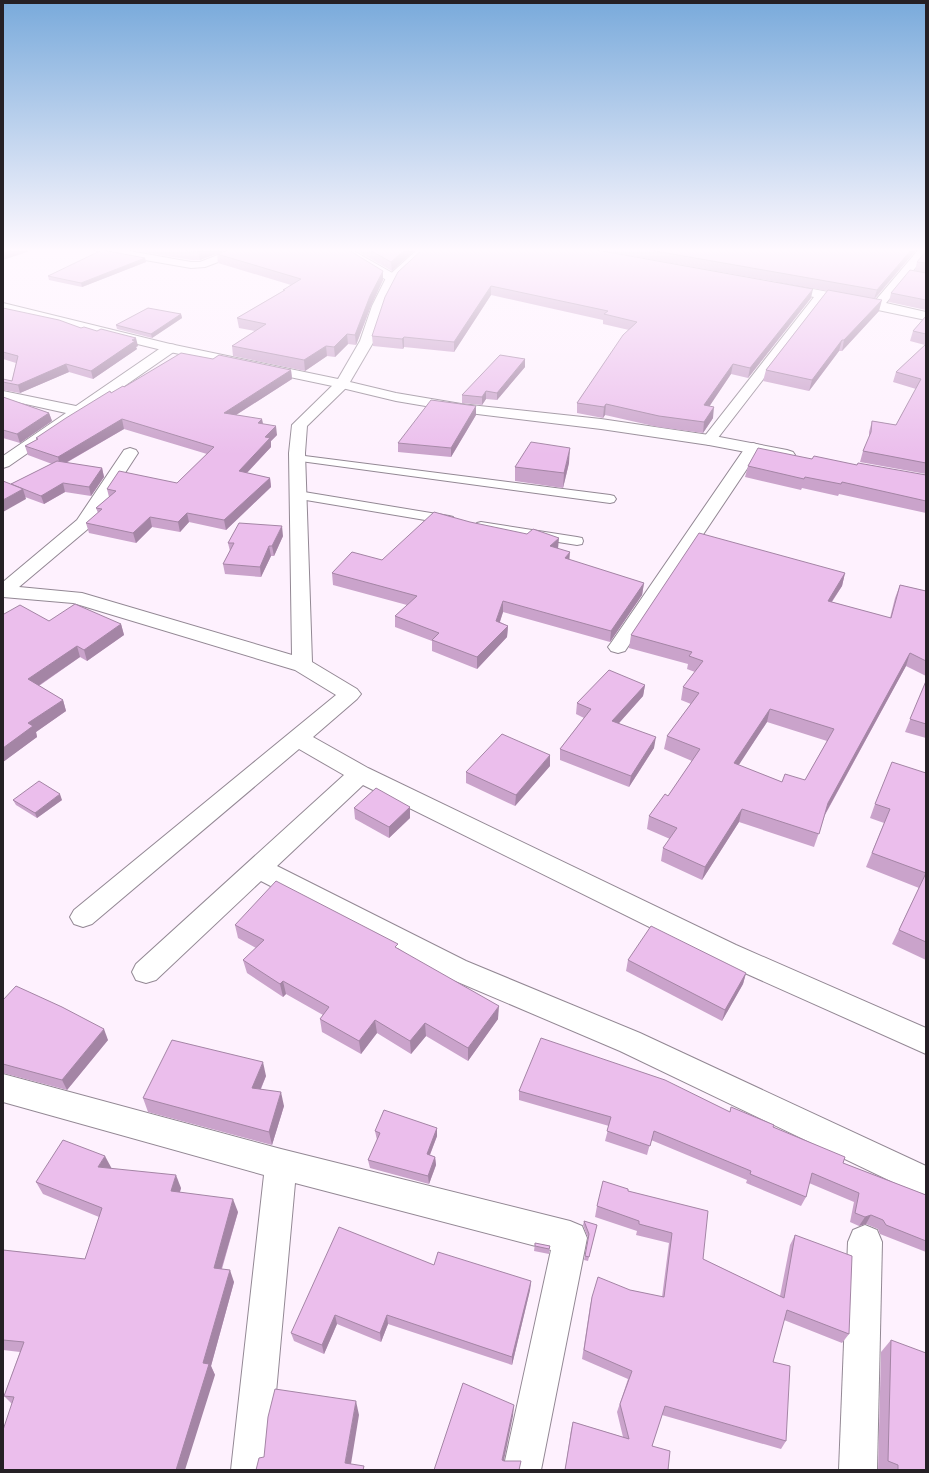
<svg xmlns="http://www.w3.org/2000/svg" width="929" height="1473" font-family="'Noto Sans',sans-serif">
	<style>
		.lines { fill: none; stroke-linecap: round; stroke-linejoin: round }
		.lane-casing { stroke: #938894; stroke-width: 2 }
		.street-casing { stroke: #938894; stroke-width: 2 }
		.secondary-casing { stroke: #938894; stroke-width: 2 }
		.lane { fill: #fff; fill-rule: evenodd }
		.street { fill: #fff; fill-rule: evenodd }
		.secondary { fill: #fff; fill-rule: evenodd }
		.wall { fill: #caa3cb; fill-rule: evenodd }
		.shaded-wall { fill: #a485a5 }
		.building { fill: #ebbeec; stroke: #a485a5; fill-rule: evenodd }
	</style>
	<rect width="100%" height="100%" fill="#fef1fe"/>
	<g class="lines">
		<defs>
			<g id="lane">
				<polygon points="297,455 610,495 614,496 616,499 614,502 610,503 293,460 291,458 293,456"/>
				<polygon points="298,491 449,516 453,517 455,520 453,523 449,524 294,498 292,495 294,492"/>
				<polygon points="481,522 577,537 582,538 583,541 582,544 577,545 477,529 475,526 477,523"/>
			</g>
			<g id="street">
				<polygon points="93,249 118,249 191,262 200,262 233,249 249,249 247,251 205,267 191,268 99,252"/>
				<polygon points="336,249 350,249 396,275 398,278 396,281 388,281"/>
				<polygon points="919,249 926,249 926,255 886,303 926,312 926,320 825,299 714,443 709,445 704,443 701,440 704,437 814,297 778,290 776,287 778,284 782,283 875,301"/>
				<polygon points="170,344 175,345 177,348 175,351 9,466 3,468 3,456 66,413 3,399 3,391 76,406 165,345"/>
				<polygon points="342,380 347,381 349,384 347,387 307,426 305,453 312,662 357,689 361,694 357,699 313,737 368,768 736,945 926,1028 926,1054 718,961 363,785 277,866 466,961 640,1033 926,1166 926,1198 620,1051 446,977 261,881 156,980 146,983 136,980 132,972 136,964 344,775 299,749 92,924 83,927 74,924 70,917 74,910 336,695 295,670 73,603 3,597 3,582 77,520 124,450 130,448 136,450 138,453 89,528 19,587 82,593 292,655 289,453 292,425 337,381"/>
				<polygon points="753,443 759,445 761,448 625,651 618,653 611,651 608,647 611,643 747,445"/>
				<polygon points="3,1074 281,1149 570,1221 582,1226 587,1238 541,1470 503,1470 551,1250 295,1183 269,1470 231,1470 264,1175 3,1102"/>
				<polygon points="865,1225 877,1230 882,1242 877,1470 839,1470 848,1242 853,1230"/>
			</g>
			<polygon id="secondary" points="418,249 431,249 397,280 384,306 374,341 350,382 396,393 461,404 601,419 709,435 787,450 793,452 795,455 793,458 787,460 709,445 601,429 461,412 396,401 342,388 170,352 3,311 3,303 170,344 338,379 360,341 372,306 386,278"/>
		</defs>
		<use href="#lane" class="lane-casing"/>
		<use href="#street" class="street-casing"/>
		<use href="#secondary" class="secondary-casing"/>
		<use href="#lane" class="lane"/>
		<use href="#street" class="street"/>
		<use href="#secondary" class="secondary"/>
	</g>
	<g class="wall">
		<polygon points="125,249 229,249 200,260 191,260"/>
		<polygon points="353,249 416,249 392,271"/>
		<polygon points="423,249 811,298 748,378 731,374 709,406 713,418 703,433 658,427 605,415 603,418 577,413 577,403 629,330 603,324 603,320 491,295 454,352 404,347 403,349 373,346 372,336"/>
		<polygon points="593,249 917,249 875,299 879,311 842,351 839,351 809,391 763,381 766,370 827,291"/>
		<polygon points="926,251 926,273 915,271 917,262"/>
		<polygon points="217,254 383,271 383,280 371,306 356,345 348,344 335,357 327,356 305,371 233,356 232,346 255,331 239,328 237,318 283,291 283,290 291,285 218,263"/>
		<polygon points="145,258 146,262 82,287 49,280 48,276"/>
		<polygon points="926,273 926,310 889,302 891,293"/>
		<polygon points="3,308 81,328 138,346 136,347 137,349 93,379 69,372 20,393 3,390 3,379 12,381 16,363 3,359"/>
		<polygon points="181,314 182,318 152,338 117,329 116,325"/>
		<polygon points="926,316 926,474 860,462 863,451 869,439 869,432 872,421 896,425 916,389 893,382 896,372 925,345 910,341 913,331"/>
		<polygon points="213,359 291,370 292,379 236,415 263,424 277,435 271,441 271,447 247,473 270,478 271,487 226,530 189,522 180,532 152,527 136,543 89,533 86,523 98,513 96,508 109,497 107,489 177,483 207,454 124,429 66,463 102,468 104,477 91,496 65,492 44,504 25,497 26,499 11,484 52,464 28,455 25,446 36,440 36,438 111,393 124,387"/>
		<polygon points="525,359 525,367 497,400 486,399 482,405 462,403 462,395"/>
		<polygon points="3,397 49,413 52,421 20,443 3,438"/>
		<polygon points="476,406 476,415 451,457 398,452 398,443"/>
		<polygon points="812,459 926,475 926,513 839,494 838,496 802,488 801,490 745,477 748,466"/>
		<polygon points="569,463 563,488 515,481 515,467"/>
		<polygon points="283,536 274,556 271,556 261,577 225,574 223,564 230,551 228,543"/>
		<polygon points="558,549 569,560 644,583 642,595 610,642 503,612 500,622 508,626 507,637 477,669 432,651 432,641 395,627 395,616 407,605 333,585 332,573 382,560"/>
		<path d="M845,573L842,586L832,602L890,618L895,598L900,585L926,591V676L906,666L825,815L814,847L739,822L702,880L661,861L663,848L670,839L647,829L649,816L668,796L692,761L664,749L667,736L691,704L681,700L683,687L695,672L687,669L688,664L629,648L631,635ZM767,722L827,741L805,780L782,782L738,765Z"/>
		<polygon points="4,614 49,621 121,624 124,635 87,661 80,657 39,686 63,700 66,711 36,732 37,737 3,762"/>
		<polygon points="926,681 926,738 905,732"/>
		<polygon points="645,685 643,696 619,723 654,748 629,787 560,760 560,749 584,718 576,714 577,703"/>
		<polygon points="550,766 515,806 466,783 466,772"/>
		<polygon points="926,773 926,960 892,944 919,888 866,867 884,823 870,818 875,804"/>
		<polygon points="13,800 62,800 37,818 16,805"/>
		<polygon points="410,807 410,818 389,838 355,819 354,808"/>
		<polygon points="235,925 398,948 498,1019 468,1061 426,1036 411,1054 377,1033 361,1054 322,1032 320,1019 323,1015 286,994 283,997 247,973 243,960 256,948 238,938"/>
		<polygon points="628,960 746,973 743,984 722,1021 626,971"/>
		<polygon points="3,1000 108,1040 67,1090 3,1073"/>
		<polygon points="266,1076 261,1089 284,1106 272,1145 148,1112 143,1098"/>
		<polygon points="519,1091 730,1112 773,1127 843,1163 926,1195 926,1252 880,1234 878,1229 866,1224 859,1226 850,1222 854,1202 809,1183 806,1197 801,1206 746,1183 747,1180 651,1140 647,1155 605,1141 609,1126 519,1100"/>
		<polygon points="437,1128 437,1136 430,1155 435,1157 436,1165 429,1184 370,1168 368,1160 377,1140 375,1131"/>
		<polygon points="111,1169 181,1188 180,1192 238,1212 222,1269 234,1282 211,1366 215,1375 12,1404 4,1396 20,1352 3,1350 3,1250 85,1259 99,1217 43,1194 36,1182"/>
		<polygon points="628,1191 703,1259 780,1296 790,1245 795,1235 849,1334 842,1343 784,1320 773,1362 786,1441 781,1449 662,1415 652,1446 668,1470 565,1470 571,1430 573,1422 623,1437 617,1412 628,1379 582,1359 590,1306 592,1297 630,1290 662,1297 669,1243 636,1235 637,1231 595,1217 597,1206"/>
		<polygon points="584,1221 597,1225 588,1261 584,1260 588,1238 583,1225"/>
		<polygon points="535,1243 550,1246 549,1254 534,1251"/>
		<polygon points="434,1265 531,1281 530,1290 512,1365 388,1324 381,1342 337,1324 324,1354 294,1341 291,1333"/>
		<polygon points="891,1340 926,1470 878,1470 881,1352"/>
	</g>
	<g class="shaded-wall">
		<polygon points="15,249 36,249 3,260 3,253"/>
		<polygon points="205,249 229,249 200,260 198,251"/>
		<polygon points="406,249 416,249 392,271 391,262"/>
		<polygon points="912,249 917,249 874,299 877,290"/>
		<polygon points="145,258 146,262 82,287 81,283"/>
		<polygon points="383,271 383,280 371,306 356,345 355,335 370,296"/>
		<polygon points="491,286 491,295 454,352 454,342"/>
		<polygon points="813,289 811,298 748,378 750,368"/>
		<polygon points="882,300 879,311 842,351 844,340"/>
		<polygon points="181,314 182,318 152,338 151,334"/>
		<polygon points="347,334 348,344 335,357 334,347"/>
		<polygon points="404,337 404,347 403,349 402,339"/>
		<polygon points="136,338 138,346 136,347 137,349 93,379 91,371 132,340"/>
		<polygon points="842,340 839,351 809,391 812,380"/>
		<polygon points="326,346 327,356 305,371 304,360"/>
		<polygon points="525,359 525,367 497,400 497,393"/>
		<polygon points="66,364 69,372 20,393 18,385"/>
		<polygon points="733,364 731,374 703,416 704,405"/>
		<polygon points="291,370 292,379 225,422 224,413"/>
		<polygon points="486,391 486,399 482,405 482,397"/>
		<polygon points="606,404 605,415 603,418 604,407"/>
		<polygon points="476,406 476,415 451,457 451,448"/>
		<polygon points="714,407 713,418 703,433 704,422"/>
		<polygon points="49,413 52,421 20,443 17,434"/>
		<polygon points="122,419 124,429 60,466 58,457"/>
		<polygon points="262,419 264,428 258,423"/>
		<polygon points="276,426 277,435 271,441 271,447 240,480 239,471 265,437"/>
		<polygon points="570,448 569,463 563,488 564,473"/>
		<polygon points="102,468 104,477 91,496 89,487"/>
		<polygon points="270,478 271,487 226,530 224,520"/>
		<polygon points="63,483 65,492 44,504 41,496"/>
		<polygon points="23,489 26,499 3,512 3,500"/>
		<polygon points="187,513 189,522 180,532 178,522"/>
		<polygon points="150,517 152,527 136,543 133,533"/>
		<polygon points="282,526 283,536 274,556 272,546"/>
		<polygon points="559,538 558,549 550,546"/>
		<polygon points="269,546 271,556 261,577 260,567"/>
		<polygon points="570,552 569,564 565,558"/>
		<polygon points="845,573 842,586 824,613 828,601"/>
		<polygon points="644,583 642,595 610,642 611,631"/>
		<polygon points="503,601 503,612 496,633 496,621"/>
		<polygon points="121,624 124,635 87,661 84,650"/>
		<polygon points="508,626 507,637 477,669 477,657"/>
		<polygon points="77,646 80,657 32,690 28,679"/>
		<polygon points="910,653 906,666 824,816 828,803"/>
		<polygon points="645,685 643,696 611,732 612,721"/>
		<polygon points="63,700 66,711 36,732 37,737 3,762 3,748 28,723"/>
		<polygon points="770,709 767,722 731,777 734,763"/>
		<polygon points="656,737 654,748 629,787 631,776"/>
		<polygon points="550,755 550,766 515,806 516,795"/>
		<polygon points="60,794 62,800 37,818 35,813"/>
		<polygon points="410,807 410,818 389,838 389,827"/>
		<polygon points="742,809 739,822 702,880 705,867"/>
		<polygon points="746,973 743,984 722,1021 725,1010"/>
		<polygon points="283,981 286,994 283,997 280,984"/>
		<polygon points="499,1006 498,1019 468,1061 468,1048"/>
		<polygon points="375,1020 377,1033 361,1054 359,1041"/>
		<polygon points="425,1023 426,1036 411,1054 410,1041"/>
		<polygon points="104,1029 108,1040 67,1090 62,1080"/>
		<polygon points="263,1062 266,1076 255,1102 252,1088"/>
		<polygon points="281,1092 284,1106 272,1145 269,1132"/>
		<polygon points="437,1128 437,1136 427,1162 427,1154"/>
		<polygon points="105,1156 112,1169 98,1167"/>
		<polygon points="435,1157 436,1165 429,1184 428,1176"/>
		<polygon points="176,1175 181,1188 176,1204 171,1191"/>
		<polygon points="233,1199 238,1212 218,1280 214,1268"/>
		<polygon points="871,1215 866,1224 859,1226 865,1217"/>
		<polygon points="230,1270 234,1282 211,1366 215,1375 185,1470 176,1470 203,1363"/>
		<polygon points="531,1281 530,1290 512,1365 512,1357"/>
		<polygon points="335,1315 337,1324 324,1354 322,1345"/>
		<polygon points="387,1315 388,1324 381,1342 380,1333"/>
		<polygon points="356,1401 359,1415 350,1470 345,1463"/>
		<polygon points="514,1405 513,1416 502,1470 502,1460"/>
	</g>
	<g class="building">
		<polygon points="3,249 15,249 3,253"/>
		<polygon points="175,249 205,249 198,251 190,251"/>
		<polygon points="232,249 347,249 383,271 370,296 355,335 347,334 334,347 326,346 304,360 232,346 266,324 237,318 285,290 283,290 301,279 217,254"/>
		<polygon points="368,249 406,249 391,262"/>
		<polygon points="423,249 591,249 813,289 750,368 733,364 704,405 714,407 704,422 659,416 606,404 604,407 577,403 623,335 637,322 604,314 608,311 491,286 454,342 404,337 402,339 372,336 385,297 398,272"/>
		<polygon points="644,249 912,249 877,290"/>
		<polygon points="102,250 145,258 81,283 48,276"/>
		<polygon points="926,251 926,263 917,262"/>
		<polygon points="910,270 926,273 926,300 891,293"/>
		<polygon points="828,290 882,300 844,340 842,340 812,380 766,370"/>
		<polygon points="3,308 59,320 81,328 84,327 97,331 101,329 136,338 132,340 135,341 91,371 66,364 18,385 3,382 3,379 12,381 18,356 3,352"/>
		<polygon points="148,308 181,314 151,334 116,325"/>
		<polygon points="926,316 926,334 913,331"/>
		<polygon points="926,344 926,463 863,451 871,432 872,421 896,425 921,379 896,372"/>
		<polygon points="181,353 213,359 219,355 291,370 224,413 262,419 258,423 276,426 265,437 270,438 239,471 270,478 224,520 187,513 178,522 150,517 133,533 86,523 102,509 96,508 116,491 107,489 119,471 177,483 214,447 122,419 58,457 25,446 38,439 36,438 66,418 110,391 111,393 123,386 124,387"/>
		<polygon points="500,355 525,359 497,393 486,391 482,397 462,395"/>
		<polygon points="3,397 49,413 17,434 3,430"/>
		<polygon points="431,400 476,406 451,448 398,443"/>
		<polygon points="531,442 570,448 564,473 515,467"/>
		<polygon points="758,448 812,459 814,456 857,465 858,463 926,475 926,501 842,482 841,484 805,477 804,479 748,466"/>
		<polygon points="57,461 102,468 89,487 63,483 41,496 11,484"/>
		<polygon points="3,481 23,489 3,500"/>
		<polygon points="434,512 470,522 527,534 533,529 559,538 550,546 570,552 565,558 644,583 611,631 503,601 496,621 508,626 477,657 432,640 439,633 395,616 417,596 332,573 352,552 382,560"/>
		<polygon points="239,523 282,526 272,546 269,546 260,567 223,564 234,543 228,543"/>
		<path d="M699,533L845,573L828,601L891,618L900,585L926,591V661L910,653L828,803L819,834L742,809L705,867L663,848L677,828L649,816L665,794L668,796L700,749L667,736L699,693L683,687L703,661L689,656L692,652L631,635ZM770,709L834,729L805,780L785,774L782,782L734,763Z"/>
		<polygon points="75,604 121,624 84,650 77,646 28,679 63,700 28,723 33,726 3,748 3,614 4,614 20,605 49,621"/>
		<polygon points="609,670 645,685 612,721 656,737 631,776 560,749 591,709 577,703"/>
		<polygon points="926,681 926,724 910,719"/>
		<polygon points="502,734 550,755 516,795 466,772"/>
		<polygon points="892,762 926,773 926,942 899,930 926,873 872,853 890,809 875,804"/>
		<polygon points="39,781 60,794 35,813 13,800"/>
		<polygon points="376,788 410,807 389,827 354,808"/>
		<polygon points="276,881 398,944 395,947 499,1006 468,1048 425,1023 410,1041 375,1020 359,1041 320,1019 329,1007 283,981 280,984 243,960 264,940 235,925"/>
		<polygon points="651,926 746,973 725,1010 628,960"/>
		<polygon points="16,986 62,1007 104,1029 62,1080 3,1064 3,1000"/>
		<polygon points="541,1038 665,1080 730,1112 731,1107 774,1125 773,1127 845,1157 843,1163 926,1195 926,1241 886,1225 883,1220 871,1215 865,1217 855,1213 859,1193 812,1173 806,1197 750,1174 751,1171 654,1131 650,1146 607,1131 611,1117 519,1091"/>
		<polygon points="172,1040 263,1062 252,1088 281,1092 269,1132 143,1098"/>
		<polygon points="384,1110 437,1128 427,1154 435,1157 428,1176 368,1160 380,1133 375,1131"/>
		<polygon points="63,1140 105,1156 98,1167 176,1175 171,1191 233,1199 214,1268 230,1270 203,1363 209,1364 176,1470 3,1470 3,1430 14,1397 4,1396 24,1342 3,1340 3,1250 85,1259 102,1208 36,1182"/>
		<polygon points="603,1181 628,1189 628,1191 708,1211 703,1259 784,1298 795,1235 852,1256 849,1334 787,1310 773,1362 790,1366 786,1441 665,1406 652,1446 670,1451 668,1470 565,1470 573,1422 629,1439 620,1404 632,1371 584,1350 592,1297 598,1277 630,1290 664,1297 672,1233 639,1224 639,1221 597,1206"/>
		<polygon points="584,1221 597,1225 589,1257 585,1256 589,1234"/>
		<polygon points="339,1227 434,1265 438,1252 531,1281 512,1357 387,1315 380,1333 335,1315 322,1345 291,1333"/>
		<polygon points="535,1243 550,1246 549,1249 535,1246"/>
		<polygon points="891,1340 926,1353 926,1470 898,1470 898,1465 888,1461"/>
		<polygon points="463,1383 514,1405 502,1460 504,1461 521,1461 519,1470 434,1470"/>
		<polygon points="275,1389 356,1401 345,1463 364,1466 363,1470 256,1470 259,1458 264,1457 268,1417"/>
	</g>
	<linearGradient id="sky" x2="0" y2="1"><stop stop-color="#79aadb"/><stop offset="0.55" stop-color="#fff9ff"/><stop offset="1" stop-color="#fff9ff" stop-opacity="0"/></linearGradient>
	<rect width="929" height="455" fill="url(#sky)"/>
	<rect width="929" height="1473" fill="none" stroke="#252025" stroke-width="8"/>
</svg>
